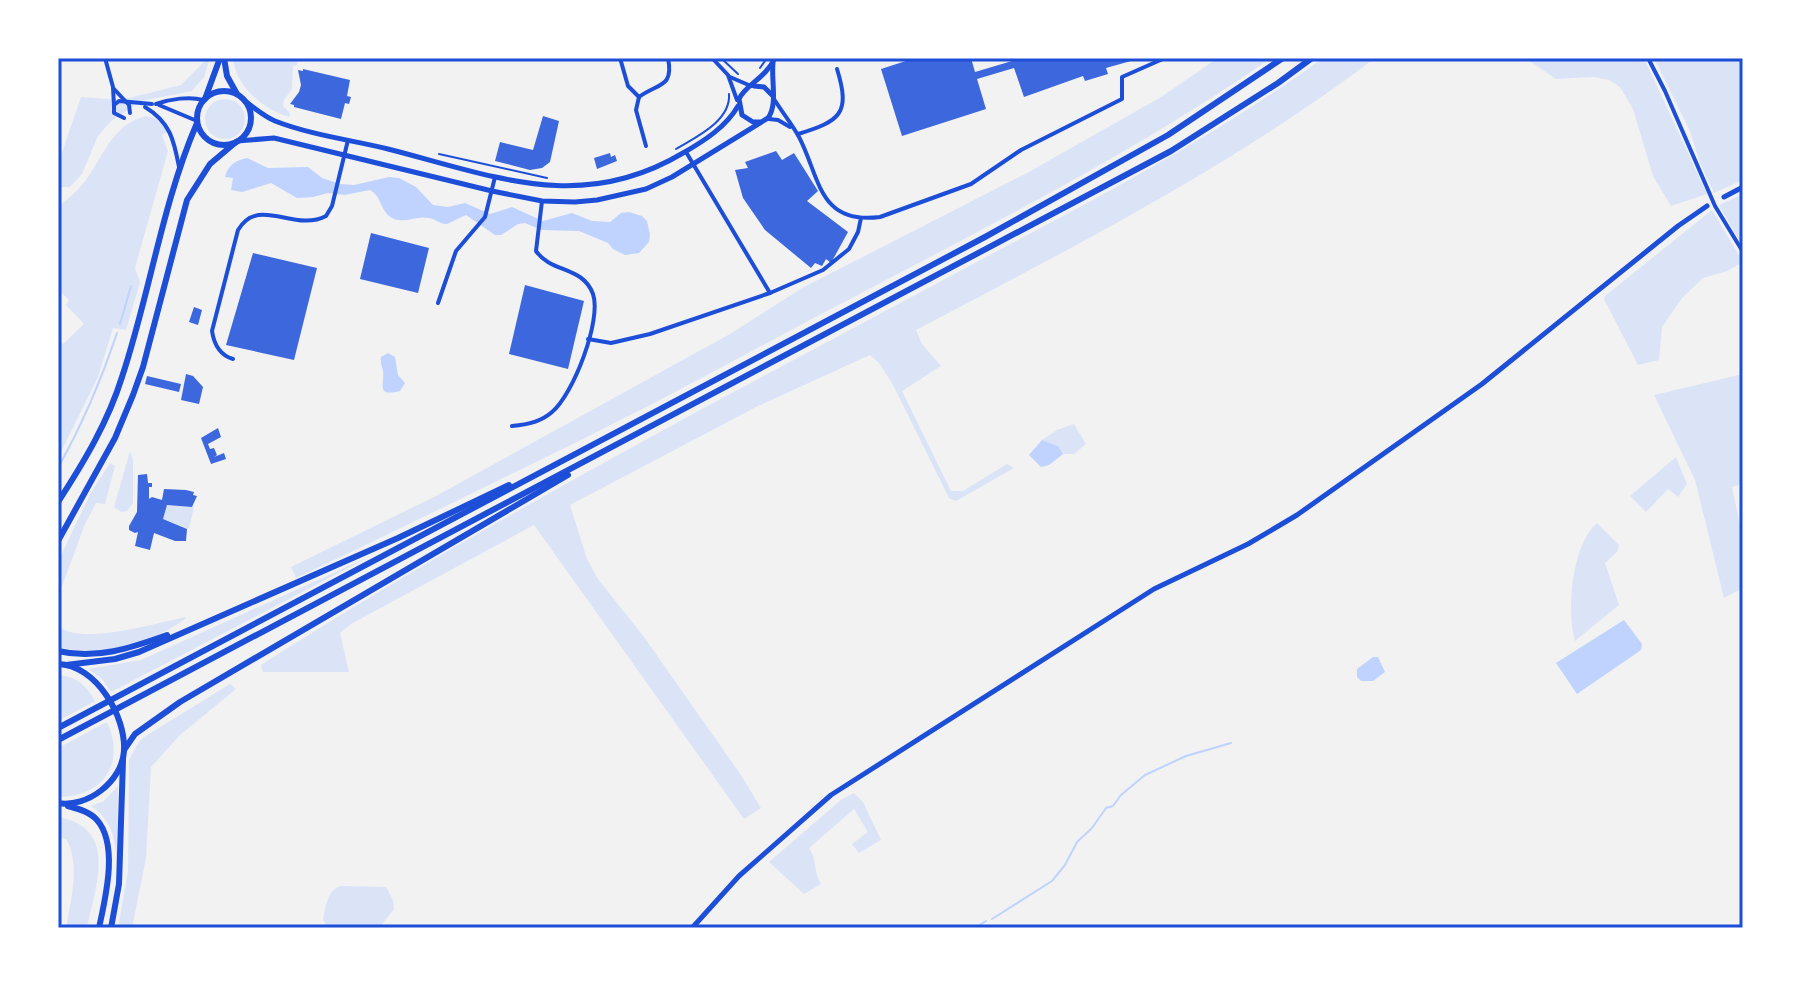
<svg xmlns="http://www.w3.org/2000/svg" width="1801" height="986" font-family="Barlow,sans-serif">
	<style>
		.green { fill: #dbe4f7 }
		.water { fill: #bfd3fe }
		.lines { fill: none; stroke-linecap: round; stroke-linejoin: round }
		.stream { stroke: #bfd3fe; stroke-width: 2 }
		.building { fill: #3d67dc }
		.path { stroke: #1d4ed8; stroke-width: 2 }
		.minor { stroke: #1d4ed8; stroke-width: 4 }
		.tertiary { stroke: #1d4ed8; stroke-width: 5 }
		.trunk { stroke: #1d4ed8; stroke-width: 6 }
		.neatline { fill: none; stroke: #1d4ed8; stroke-width: 3 }
	</style>
	<rect width="100%" height="100%" fill="#f2f2f2"/>
	<g class="green">
		<polygon points="208,58 210,58 204,77 192,91 141,101 111,121 98,136 82,174 70,187 62,187 58,190 58,164 81,97 121,100 181,85"/>
		<path d="M233,58H298L297,65L293,66L292,89L284,100L283,106L290,113L289,117C262,108 236,87 233,58Z"/>
		<path d="M1218,58H1271C1139,150 994,223 852,298C786,332 720,369 654,403C536,463 416,521 296,578L291,567L436,496L730,334L802,288L1027,173L1161,97Z"/>
		<path d="M1323,58H1375C1233,166 1073,247 916,330L922,344L941,366L902,391L951,491H963L1007,464L1014,468L956,501L949,498L893,385L879,363L870,355L758,406L570,505L587,559L598,579L644,637L741,775L761,808L744,819L534,525L351,624L340,633L349,672H263L261,665C473,529 696,412 919,293C1055,219 1197,150 1323,58Z"/>
		<polygon points="1525,58 1644,58 1707,194 1671,206 1653,176 1633,109 1620,87 1609,80 1594,77 1556,79"/>
		<polygon points="1654,58 1743,58 1743,180 1714,193 1700,163 1690,131"/>
		<circle cx="225" cy="119" r="20"/>
		<path d="M146,116C158,118 162,122 168,132L162,135L168,151L135,268L140,282L126,330L113,328L98,377L58,458V349L61,345L58,339L63,344L84,324L66,305L69,300L58,289V206C69,199 78,190 86,180C104,155 112,125 146,116Z"/>
		<polygon points="1743,194 1743,247 1719,205"/>
		<polygon points="1712,210 1743,262 1727,271 1703,278 1682,298 1662,327 1659,360 1638,365 1604,299 1605,296"/>
		<polygon points="1743,374 1743,484 1732,487 1743,539 1743,588 1724,598 1695,480 1654,395"/>
		<polygon points="1074,424 1086,444 1074,454 1063,454 1058,446 1042,440 1057,430"/>
		<polygon points="130,451 133,460 133,503 127,511 121,512 114,507"/>
		<polygon points="1676,457 1687,484 1678,497 1668,489 1646,512 1630,496"/>
		<polygon points="110,463 115,466 105,504 96,503 85,524 58,597 58,562 90,494"/>
		<polygon points="167,505 194,507 189,529 163,519"/>
		<path d="M1597,523L1619,545L1617,552L1605,563L1619,605L1575,641C1566,610 1572,544 1597,523Z"/>
		<polygon points="371,556 111,692 103,680 88,669 141,660"/>
		<path d="M185,617L186,618C153,644 99,658 58,647V626C80,646 157,623 185,617Z"/>
		<path d="M58,675C77,676 86,686 95,701L58,721Z"/>
		<polygon points="230,684 236,689 180,735 151,767 146,858 132,928 118,928 128,871 129,760 137,745 144,737"/>
		<path d="M107,722C126,763 103,797 58,797V748Z"/>
		<path d="M118,786L117,864C115,839 113,821 91,806L104,801Z"/>
		<path d="M854,793L863,802L881,840L859,853L852,844L868,832L854,809L809,848C818,860 813,872 821,884L804,894L769,862L842,799Z"/>
		<path d="M58,817C119,828 96,886 87,928H66C71,900 80,866 67,840L58,836Z"/>
		<path d="M340,886L386,887L393,900L394,909L379,928H328L323,920C325,907 328,890 340,886Z"/>
	</g>
	<g class="water">
		<path d="M247,158L268,168L308,167L322,178L340,184L354,185L389,177L399,178L416,187L433,205L448,207L465,203L490,214L512,207L543,221L572,213L592,221L610,222L621,213L629,212L642,216L647,221L650,235L649,242L639,253L625,255L613,249L608,243L579,231L541,230L525,223L518,224L501,235H495L466,215L447,224C439,224 436,219 428,218C415,215 402,226 389,216C380,208 381,196 370,190L344,195L328,193L313,197L297,198L271,183L242,192L231,190L233,178L225,177C228,165 236,160 247,158Z"/>
		<path d="M388,353L395,357L398,375L405,383L400,391C375,397 385,384 383,371C382,366 380,362 381,357Z"/>
		<polygon points="1042,440 1058,446 1063,454 1049,465 1041,467 1029,455"/>
		<polygon points="1624,620 1642,644 1641,650 1577,694 1556,663"/>
		<polygon points="1373,657 1378,657 1385,672 1373,681 1361,681 1357,677 1357,669"/>
	</g>
	<g class="lines">
		<g class="stream">
			<polyline points="120,324 131,286"/>
			<path d="M58,468C82,425 101,381 117,333"/>
			<polyline points="992,919 1052,881 1065,865 1077,842 1092,828 1106,808 1113,806 1121,795 1145,775 1186,756 1231,743"/>
			<polyline points="975,928 986,921"/>
		</g>
	</g>
	<g class="building">
		<polygon points="915,58 971,58 975,72 1012,61 1011,58 1138,59 1106,68 1108,74 1085,81 1083,76 1024,97 1014,68 977,79 986,109 902,136 881,69"/>
		<polygon points="303,69 350,80 347,96 351,97 349,104 345,103 341,119 294,107 294,105 290,104 299,92 301,85 298,70 303,71"/>
		<polygon points="543,116 559,121 550,162 542,168 530,170 495,161 500,142 533,150"/>
		<polygon points="776,151 782,160 794,153 818,191 807,201 848,232 831,263 826,259 822,266 815,263 811,268 765,230 743,198 735,170 748,168 745,162"/>
		<polygon points="610,153 611,157 615,155 617,161 597,169 594,158"/>
		<polygon points="371,233 429,248 418,293 360,279"/>
		<polygon points="253,253 317,268 294,360 226,345"/>
		<polygon points="525,285 584,301 568,369 509,354"/>
		<polygon points="194,307 202,310 198,325 189,322"/>
		<polygon points="186,374 193,376 203,387 199,404 181,400"/>
		<polygon points="147,376 181,384 179,392 145,384"/>
		<polygon points="218,428 221,437 208,444 210,449 214,448 217,455 214,457 224,453 226,459 211,464 201,438"/>
		<polygon points="147,474 148,483 152,483 152,487 149,487 149,499 152,497 162,500 164,489 186,490 194,492 193,495 197,496 192,507 167,505 163,519 187,529 186,541 175,541 154,533 150,550 135,546 138,532 135,533 129,530 129,526 137,512 138,475"/>
	</g>
	<g class="lines">
		<g class="path">
			<polyline points="721,58 738,74"/>
			<polyline points="760,68 767,58"/>
			<path d="M676,149C696,137 731,121 729,94"/>
			<polyline points="439,154 547,178"/>
		</g>
		<g class="minor">
			<polyline points="105,58 113,87 114,106"/>
			<polyline points="620,58 628,86 639,97"/>
			<polyline points="712,58 728,75 737,100"/>
			<polyline points="1648,58 1665,91 1715,206 1743,252"/>
			<polyline points="730,77 751,86"/>
			<polyline points="114,89 129,105 130,113"/>
			<path d="M639,97C658,83 674,88 668,58"/>
			<polyline points="639,97 636,110 646,146"/>
			<path d="M774,99C782,112 792,124 799,137C820,177 818,225 880,217L971,184L1021,150L1122,99V77L1165,58"/>
			<path d="M156,104C170,99 190,96 203,100"/>
			<polyline points="159,105 197,121"/>
			<path d="M145,107C170,122 174,140 179,167"/>
			<polyline points="124,118 114,113 114,105 119,101 152,104"/>
			<polyline points="769,119 778,120 790,127"/>
			<path d="M798,134C840,121 851,114 837,69"/>
			<polyline points="686,152 770,293"/>
			<polyline points="438,303 456,251 485,217 495,177"/>
			<polyline points="588,339 611,343 650,334 770,293 823,270 849,249 858,232 861,218"/>
			<path d="M233,359C219,355 214,344 212,331L238,230C259,195 294,233 326,216L332,206L348,140"/>
			<path d="M512,426C526,425 541,422 552,412C573,395 602,320 593,294C583,266 551,273 536,251L542,201"/>
		</g>
		<g class="tertiary">
			<polyline points="754,86 764,87 772,95"/>
			<path d="M245,101C254,108 265,117 275,121C311,135 351,140 388,149C494,176 581,214 683,153C704,141 726,127 738,106"/>
			<path d="M760,122H753L742,115L739,99C746,84 765,79 775,58"/>
			<path d="M237,141L274,138L492,191L542,201L575,202L597,200L646,189L672,177L768,118C778,105 771,80 773,63"/>
			<polyline points="1724,197 1743,187"/>
			<polyline points="692,928 739,876 831,795 1154,589 1248,544 1297,515 1482,384 1678,226 1707,206"/>
		</g>
		<g class="trunk">
			<polyline points="224,58 227,76 237,94"/>
			<circle cx="224" cy="118" r="27"/>
			<polyline points="205,99 220,58"/>
			<path d="M58,502C84,462 108,422 122,377C150,293 162,204 197,123"/>
			<polyline points="58,541 115,438 133,395 143,367 187,200 210,164 236,142"/>
			<path d="M58,651C96,660 131,648 167,635"/>
			<path d="M58,664C96,665 126,716 124,751C122,782 87,808 58,803"/>
			<polyline points="66,665 115,659 139,652 398,538 509,485"/>
			<polyline points="58,728 985,237 1168,135 1283,58"/>
			<polyline points="58,740 1171,151 1278,83 1312,58"/>
			<polyline points="124,750 135,734 180,702 568,475"/>
			<path d="M68,806C79,809 90,812 97,820C119,845 105,899 99,928"/>
			<polyline points="111,928 119,884 123,760"/>
		</g>
	</g>
	<rect width="1801" height="986" fill="none" stroke="#ffffff" stroke-width="120"/>
	<rect x="60" y="60" width="1681" height="866" class="neatline"/>
</svg>
